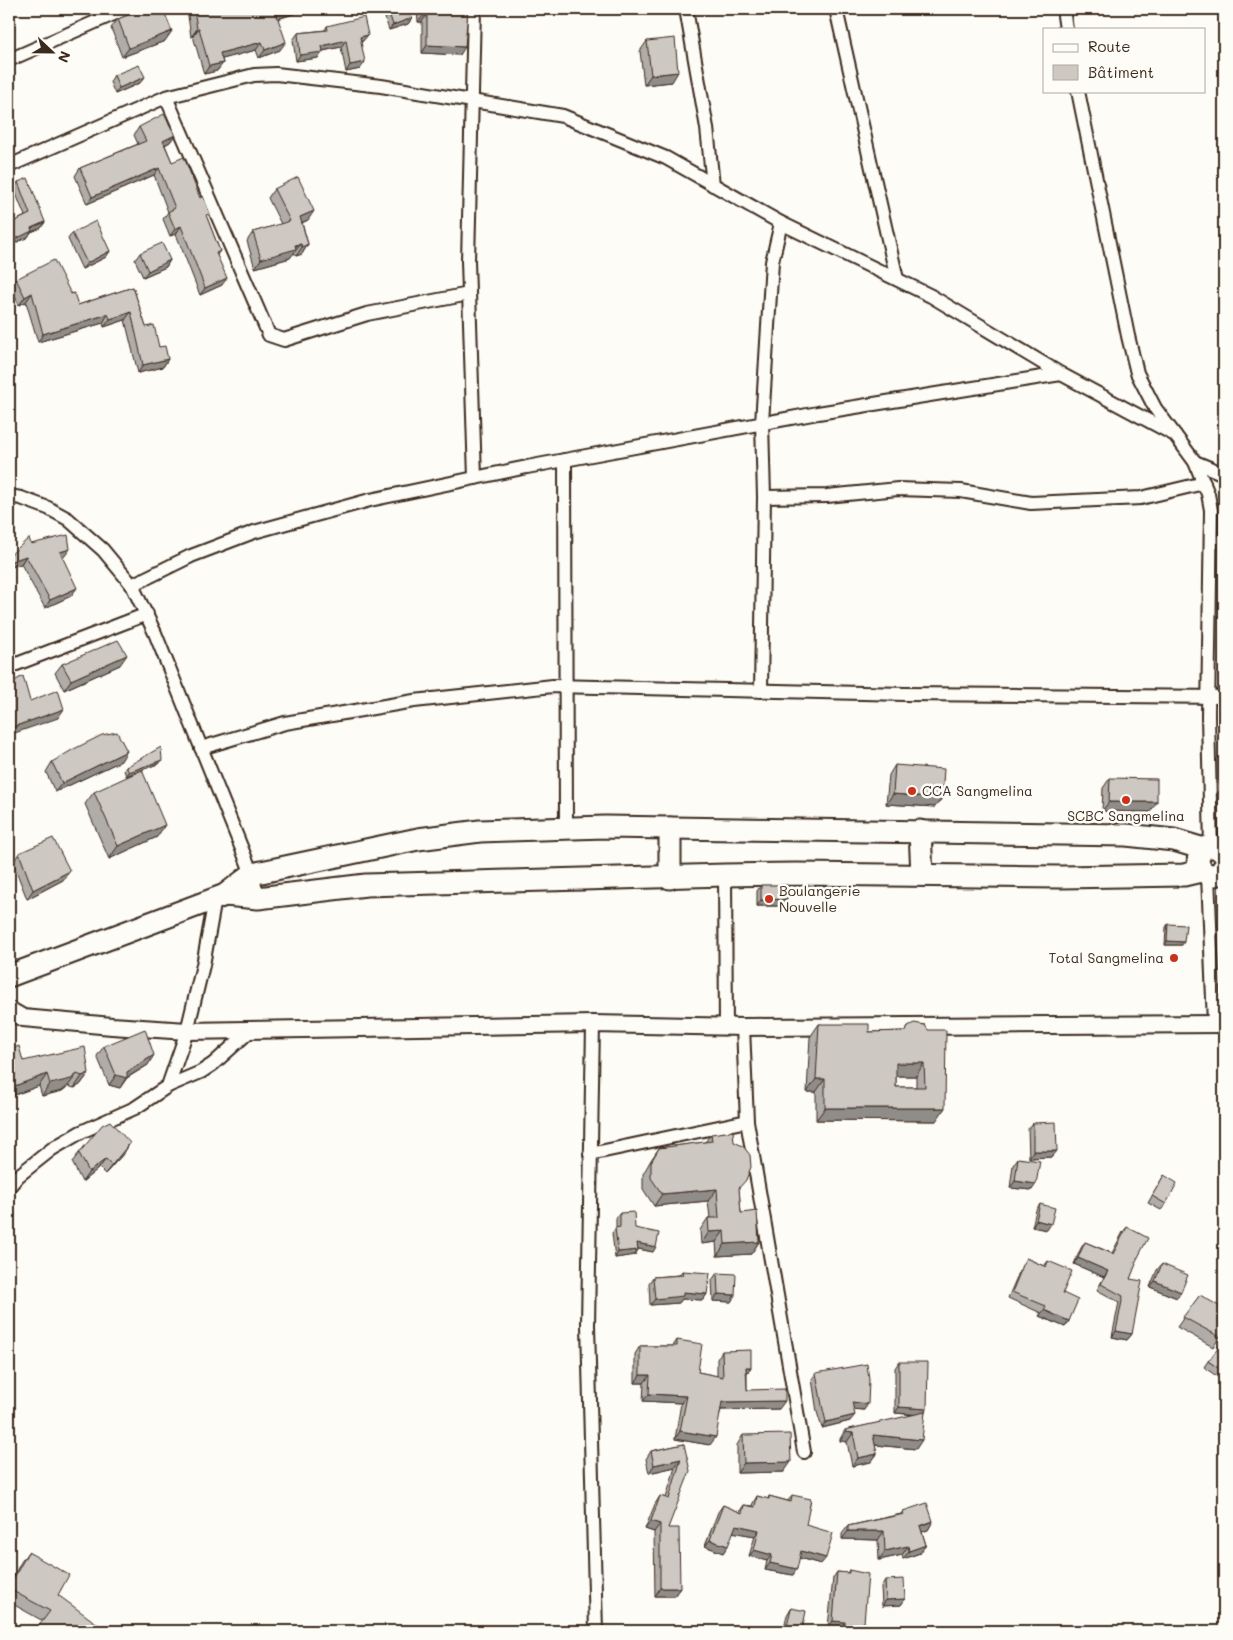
<svg xmlns="http://www.w3.org/2000/svg" width="1233" height="1640" font-family="Mali,sans-serif">
	<style>
		.lines { fill: none; stroke-linecap: round; stroke-linejoin: round }
		.minor-casing { stroke: #3b2a1e; stroke-width: 16 }
		.tertiary-casing { stroke: #3b2a1e; stroke-width: 20 }
		.trunk-casing { stroke: #3b2a1e; stroke-width: 25 }
		.minor { stroke: #fdfcf7; stroke-width: 12 }
		.tertiary { stroke: #fdfcf7; stroke-width: 16 }
		.trunk { stroke: #fdfcf7; stroke-width: 21 }
		.wall { fill: #b0aca7; stroke: #3b2a1e; fill-rule: evenodd }
		.shaded-wall { fill: #908c88; stroke: #3b2a1e }
		.building { fill: #cdc8c2; stroke: #3b2a1e; fill-rule: evenodd }
		.poi-dot { fill: #c8321e; stroke: #fdfcf7; stroke-width: 2 }
		.labels { text-anchor: middle; stroke-width: 5; stroke-linejoin: round; paint-order: stroke }
		.poi-label { font-size: 14px; fill: #3b2a1e; stroke: #fdfcf7; text-anchor: start }
	</style>
	<rect width="100%" height="100%" fill="#fdfcf7"/>
	<filter id="ink" filterUnits="userSpaceOnUse"><feTurbulence type="fractalNoise" baseFrequency=".02" numOctaves="2"/><feDisplacementMap in="SourceGraphic" scale="10" xChannelSelector="R" yChannelSelector="G"/><feConvolveMatrix kernelMatrix="1 2 1 2 8 2 1 2 1" color-interpolation-filters="sRGB"/></filter>
	<g filter="url(#ink)">
		<g class="lines">
			<defs>
				<g id="minor">
					<polyline points="474,9 468,261 475,478"/>
					<polyline points="686,9 707,128 713,185"/>
					<polyline points="836,9 897,279"/>
					<polyline points="1063,9 1066,29"/>
					<polyline points="9,60 125,9"/>
					<polyline points="1078,91 1128,336 1137,373 1155,408 1195,462 1208,494 1211,510 1208,716 1211,847"/>
					<polyline points="166,97 269,335 284,340 367,314 469,294"/>
					<polyline points="9,166 166,97 254,75 276,74 381,86 563,116 666,158 781,223 931,296 1061,374 1175,435"/>
					<polyline points="565,460 566,828"/>
					<polyline points="1195,462 1224,474"/>
					<polyline points="9,496 21,498 48,508 68,519 103,550 132,585 155,633 252,874 258,898"/>
					<polyline points="764,497 827,496 898,489 961,491 1031,503 1141,498 1204,483"/>
					<polyline points="132,585 191,556 254,532 370,500 527,467 818,413 1061,374"/>
					<polyline points="9,667 147,614"/>
					<polyline points="761,691 764,497 762,423 772,262 781,223"/>
					<polyline points="201,748 285,723 414,701 553,686 905,694 1224,697"/>
					<polyline points="725,875 726,1027"/>
					<polyline points="1208,875 1214,1024"/>
					<polyline points="593,1024 588,1325 596,1631"/>
					<polyline points="743,1027 747,1121 804,1452"/>
					<polyline points="168,1086 201,1072 213,1064 251,1030"/>
					<polyline points="590,1154 747,1121"/>
					<polyline points="9,1187 18,1176 52,1149 81,1132 135,1108 168,1086 187,1031 203,965 215,899"/>
				</g>
				<polyline id="tertiary" points="9,1010 23,1018 112,1026 187,1031 593,1024 743,1027 1224,1024"/>
				<g id="trunk">
					<polyline points="920,831 922,875"/>
					<path d="M1224,854L1217,847H1207C1190,857 1200,880 1219,874L1224,867"/>
					<polyline points="670,878 670,828"/>
					<polyline points="225,895 258,898 366,885 725,875 796,874 1061,877 1184,875 1201,871"/>
					<polyline points="9,976 225,895 252,874 418,839 480,831 605,827 1126,835 1174,840 1204,849"/>
				</g>
			</defs>
			<use href="#minor" class="minor-casing"/>
			<use href="#tertiary" class="tertiary-casing"/>
			<use href="#trunk" class="trunk-casing"/>
			<use href="#minor" class="minor"/>
			<use href="#tertiary" class="tertiary"/>
			<use href="#trunk" class="trunk"/>
		</g>
		<g class="wall">
			<polygon points="187,9 309,9 278,19 280,50 259,58 256,50 222,59 223,63 217,71 204,74 193,36 191,37"/>
			<polygon points="417,9 468,9 460,55 422,53 422,22 418,22"/>
			<polygon points="389,13 412,18 408,24 389,30 385,18"/>
			<polygon points="118,19 165,41 122,57 111,28"/>
			<polygon points="327,26 363,41 361,42 360,69 346,72 341,47 323,51 318,58 296,61 293,40 298,33 325,30"/>
			<polygon points="647,41 672,82 644,85 640,51"/>
			<polygon points="114,75 140,83 115,94 110,82"/>
			<polygon points="139,127 175,135 170,142 165,145 172,162 207,218 220,251 217,255 222,285 200,295 176,234 170,236 163,219 168,212 154,175 87,204 75,176 80,168 138,144 134,135"/>
			<polygon points="18,182 45,222 41,228 31,232 28,237 9,246 9,224 25,216 14,189"/>
			<polygon points="274,189 308,220 302,223 308,244 302,254 296,256 294,253 293,253 290,258 255,268 247,241 253,232 281,224 268,198"/>
			<polygon points="72,233 110,251 106,257 82,269 68,239"/>
			<polygon points="140,253 170,260 166,267 143,277 135,260"/>
			<polygon points="16,279 71,294 78,305 133,287 146,327 159,347 168,359 163,367 138,373 125,320 104,327 103,323 38,342 26,302 19,305 10,287"/>
			<polygon points="31,544 64,557 62,557 71,596 45,608 21,564"/>
			<polygon points="62,664 120,665 64,690 55,673"/>
			<polygon points="121,761 55,792 46,772 52,762"/>
			<polygon points="160,763 126,776 124,770 126,767"/>
			<polygon points="895,765 942,798 935,807 886,804 889,775"/>
			<polygon points="1110,778 1150,812 1102,811 1103,788"/>
			<polygon points="94,792 157,837 109,859 85,804"/>
			<polygon points="19,853 63,880 27,899 13,863"/>
			<polygon points="761,885 787,899 782,906 757,906 757,891"/>
			<polygon points="1168,924 1182,945 1165,945 1166,927"/>
			<path d="M819,1024L869,1032L905,1031L908,1026L925,1025L936,1121L816,1120V1092H807L810,1037ZM896,1076H916V1087H896Z"/>
			<polygon points="104,1046 148,1065 127,1078 120,1088 109,1085 97,1056"/>
			<polygon points="9,1050 23,1061 89,1073 80,1085 74,1088 68,1086 62,1091 42,1096 39,1086 9,1097"/>
			<polygon points="1033,1123 1052,1157 1029,1158 1028,1129"/>
			<polygon points="711,1134 739,1190 741,1213 759,1242 751,1254 717,1256 716,1242 701,1244 700,1230 708,1218 710,1218 708,1201 654,1206 643,1189 643,1174 651,1160 659,1148 705,1142"/>
			<polygon points="130,1143 124,1153 105,1174 99,1168 82,1182 72,1162 79,1153"/>
			<polygon points="1018,1158 1032,1190 1010,1188 1013,1165"/>
			<polygon points="1164,1175 1166,1204 1161,1210 1148,1203"/>
			<polygon points="1040,1204 1047,1230 1032,1227 1036,1210"/>
			<polygon points="620,1213 635,1228 653,1252 638,1249 635,1255 615,1258 612,1233 616,1228 616,1218"/>
			<polygon points="1127,1227 1135,1263 1130,1279 1132,1334 1127,1340 1112,1337 1119,1302 1097,1290 1104,1277 1074,1264 1081,1248 1085,1242 1112,1253 1123,1232"/>
			<polygon points="1026,1258 1044,1266 1048,1261 1063,1293 1069,1321 1065,1327 1039,1316 1041,1313 1008,1298 1022,1265"/>
			<polygon points="1162,1264 1181,1292 1177,1298 1150,1287 1157,1270"/>
			<polygon points="682,1271 707,1294 703,1300 682,1299 679,1303 650,1305 649,1283 653,1277 679,1275"/>
			<polygon points="717,1273 735,1295 731,1302 713,1301 712,1280"/>
			<polygon points="1200,1295 1220,1337 1213,1347 1177,1327"/>
			<polygon points="677,1340 698,1372 717,1376 717,1359 722,1351 751,1367 747,1374 747,1390 779,1409 721,1410 710,1445 675,1439 681,1403 643,1401 644,1383 635,1383 635,1354 640,1346 673,1346"/>
			<polygon points="1208,1361 1224,1372 1219,1378 1204,1367"/>
			<polygon points="899,1362 927,1409 925,1412 916,1449 875,1445 877,1454 871,1462 852,1466 847,1442 840,1441 840,1439 845,1430 915,1415 895,1413 895,1368"/>
			<polygon points="816,1373 864,1410 854,1409 850,1421 822,1428 817,1412 812,1379"/>
			<polygon points="743,1435 784,1472 737,1473 737,1445"/>
			<polygon points="684,1444 668,1528 680,1588 674,1596 655,1596 654,1532 645,1529 655,1504 660,1496 666,1498 675,1467 649,1473 646,1459 651,1451"/>
			<polygon points="792,1495 821,1564 799,1558 793,1575 765,1570 767,1561 749,1556 755,1536 733,1532 723,1553 705,1546 718,1512 723,1505 739,1512 744,1505 752,1506 753,1503 757,1496 768,1499 769,1496 788,1501"/>
			<polygon points="903,1511 933,1521 928,1530 922,1532 926,1545 920,1553 903,1559 902,1555 879,1560 878,1540 842,1539 842,1534 848,1526 901,1514"/>
			<polygon points="28,1552 58,1595 96,1631 43,1621 9,1602 9,1584 21,1562"/>
			<polygon points="849,1570 860,1629 860,1631 841,1631 841,1628 828,1627 833,1578 837,1572 847,1573"/>
			<polygon points="885,1580 905,1599 901,1605 882,1606 881,1587"/>
			<polygon points="791,1608 802,1631 783,1631 787,1615"/>
		</g>
		<g class="shaded-wall">
			<polygon points="290,9 309,9 270,21 276,13"/>
			<polygon points="352,9 361,9 350,12"/>
			<polygon points="427,14 422,22 418,22 424,15"/>
			<polygon points="412,18 408,24 389,30 393,25"/>
			<polygon points="199,28 193,36 191,37 197,29"/>
			<polygon points="172,31 165,41 122,57 129,48"/>
			<polygon points="368,35 363,41 356,43 360,37"/>
			<polygon points="346,40 341,47 318,52 323,52 318,58 296,61 300,55 322,46"/>
			<polygon points="262,42 256,50 215,61 220,53"/>
			<polygon points="286,42 280,50 259,58 265,50"/>
			<polygon points="427,45 465,47 460,55 422,53"/>
			<polygon points="365,62 360,69 346,72 350,65"/>
			<polygon points="223,63 217,71 204,74 209,66"/>
			<polygon points="678,72 672,82 644,85 651,75"/>
			<polygon points="145,77 140,83 115,94 119,88"/>
			<polygon points="175,135 170,142 158,148 163,141"/>
			<polygon points="159,168 154,175 87,204 92,197"/>
			<polygon points="314,211 308,220 294,226 300,217"/>
			<polygon points="45,222 41,228 31,232 28,237 9,246 9,242 31,228"/>
			<polygon points="181,226 176,234 170,236 175,229"/>
			<polygon points="301,244 290,258 255,268 261,259"/>
			<polygon points="308,244 302,254 296,256 302,247"/>
			<polygon points="110,251 106,257 82,269 87,263"/>
			<polygon points="170,260 166,267 143,277 148,271"/>
			<polygon points="227,278 222,285 200,295 205,288"/>
			<polygon points="32,293 26,302 19,305 25,297"/>
			<polygon points="131,312 125,320 104,327 110,319"/>
			<polygon points="108,314 103,323 38,342 43,334"/>
			<polygon points="168,359 163,367 138,373 143,365"/>
			<polygon points="70,549 64,557 54,560 60,552"/>
			<polygon points="26,556 21,564 9,568 9,562"/>
			<polygon points="77,588 71,596 45,608 50,600"/>
			<polygon points="127,655 120,665 64,690 71,680"/>
			<polygon points="64,709 58,718 9,735 9,730 10,728"/>
			<polygon points="127,751 121,761 55,792 62,783"/>
			<polygon points="162,760 160,763 126,776 129,772"/>
			<polygon points="893,794 942,798 935,807 886,804"/>
			<polygon points="1109,802 1157,802 1150,812 1102,811"/>
			<polygon points="165,825 157,837 109,859 118,846"/>
			<polygon points="70,871 63,880 27,899 33,890"/>
			<polygon points="787,899 782,906 757,906 761,900"/>
			<polygon points="1167,941 1184,942 1182,945 1165,945"/>
			<polygon points="154,1055 148,1065 126,1078 120,1088 109,1085 116,1075 127,1072"/>
			<polygon points="896,1063 924,1063 916,1076 887,1076"/>
			<polygon points="89,1073 80,1085 74,1088 82,1076"/>
			<polygon points="47,1074 39,1086 9,1097 9,1088"/>
			<polygon points="77,1074 68,1086 62,1091 42,1096 50,1084"/>
			<polygon points="816,1079 825,1079 816,1092 807,1092"/>
			<polygon points="825,1108 945,1108 936,1121 816,1120"/>
			<polygon points="130,1143 124,1153 105,1174 112,1165"/>
			<polygon points="1033,1151 1057,1151 1052,1157 1029,1158"/>
			<polygon points="106,1159 99,1168 82,1182 89,1172"/>
			<polygon points="1015,1181 1036,1184 1032,1190 1010,1188"/>
			<polygon points="717,1189 708,1201 654,1206 662,1194"/>
			<polygon points="1036,1220 1051,1224 1047,1230 1032,1227"/>
			<polygon points="724,1231 716,1242 701,1244 709,1232"/>
			<polygon points="759,1242 751,1254 717,1256 725,1244"/>
			<polygon points="637,1243 656,1247 653,1252 634,1248"/>
			<polygon points="638,1250 635,1255 615,1258 618,1252"/>
			<polygon points="1078,1258 1108,1271 1104,1277 1074,1264"/>
			<polygon points="1155,1281 1181,1292 1177,1298 1150,1287"/>
			<polygon points="683,1292 707,1294 703,1300 682,1299 679,1303 650,1305 655,1299"/>
			<polygon points="718,1294 735,1295 731,1302 713,1301"/>
			<polygon points="1044,1310 1069,1321 1065,1327 1039,1316"/>
			<polygon points="1116,1331 1132,1334 1127,1340 1112,1337"/>
			<polygon points="746,1367 751,1367 746,1375"/>
			<polygon points="640,1375 650,1375 644,1383 635,1383"/>
			<polygon points="649,1394 687,1396 681,1403 643,1401"/>
			<polygon points="785,1401 779,1409 717,1410 722,1402"/>
			<polygon points="852,1402 868,1404 864,1410 848,1409"/>
			<polygon points="899,1407 927,1409 923,1415 895,1413"/>
			<polygon points="855,1415 850,1421 822,1428 826,1422"/>
			<polygon points="680,1431 716,1437 710,1445 675,1439"/>
			<polygon points="846,1432 853,1433 847,1442 840,1441"/>
			<polygon points="873,1435 922,1440 916,1449 867,1444"/>
			<polygon points="877,1454 871,1462 852,1466 858,1458"/>
			<polygon points="681,1459 675,1467 649,1473 654,1465"/>
			<polygon points="791,1462 784,1472 737,1473 744,1463"/>
			<polygon points="651,1521 660,1524 654,1532 645,1529"/>
			<polygon points="933,1521 928,1530 914,1535 920,1526"/>
			<polygon points="736,1525 759,1530 755,1536 731,1532"/>
			<polygon points="848,1531 884,1531 878,1540 842,1539"/>
			<polygon points="710,1540 728,1546 723,1553 705,1546"/>
			<polygon points="926,1545 920,1553 903,1559 909,1551"/>
			<polygon points="908,1546 902,1555 879,1560 885,1551"/>
			<polygon points="754,1550 772,1555 767,1561 749,1556"/>
			<polygon points="801,1551 826,1558 821,1564 796,1557"/>
			<polygon points="770,1563 797,1569 793,1575 765,1570"/>
			<polygon points="660,1588 680,1588 674,1596 655,1596"/>
			<polygon points="905,1599 901,1605 882,1606 886,1600"/>
			<polygon points="833,1621 845,1622 841,1628 828,1627"/>
		</g>
		<g class="building">
			<polygon points="143,9 163,9 172,31 129,48 118,19"/>
			<polygon points="194,9 290,9 276,13 286,42 265,50 262,42 220,53 223,63 209,66 199,28 197,29"/>
			<polygon points="401,9 409,9 412,18 393,25 389,13"/>
			<polygon points="423,9 468,9 465,47 427,45 427,14 424,15"/>
			<polygon points="364,17 368,35 360,37 365,62 350,65 346,40 322,46 323,52 300,55 298,33 328,30 327,26"/>
			<polygon points="675,38 678,72 651,75 647,41"/>
			<polygon points="139,65 145,77 119,88 114,75"/>
			<polygon points="164,114 175,135 163,141 172,162 184,157 200,198 203,196 210,214 206,215 220,251 216,253 227,278 205,288 181,226 175,229 168,212 175,208 159,168 92,197 80,168 146,141 139,127"/>
			<polygon points="298,177 314,211 300,217 308,244 302,247 301,244 295,245 296,249 261,259 253,232 290,221 274,189"/>
			<polygon points="28,178 45,222 31,228 32,231 9,242 9,224 30,214 18,182"/>
			<polygon points="96,221 110,251 87,263 72,233"/>
			<polygon points="162,243 170,260 148,271 140,253"/>
			<polygon points="54,260 71,294 74,293 78,305 133,287 146,327 154,325 159,347 165,346 168,359 143,365 131,312 110,319 108,314 43,334 32,293 25,297 16,279"/>
			<polygon points="68,535 70,549 60,552 77,588 50,600 26,556 9,562 9,556 29,538 31,544"/>
			<polygon points="118,640 127,655 71,680 62,664"/>
			<polygon points="23,676 30,701 58,690 64,709 10,728 9,725 9,684"/>
			<polygon points="117,732 127,751 62,783 52,762 72,750 102,735"/>
			<polygon points="161,747 162,760 129,772 126,767"/>
			<polygon points="895,765 944,769 942,798 893,794"/>
			<polygon points="142,770 165,825 118,846 94,792"/>
			<polygon points="1110,778 1157,779 1157,802 1109,802"/>
			<polygon points="53,838 70,871 33,890 19,853"/>
			<polygon points="761,885 787,885 787,899 761,900"/>
			<polygon points="1168,924 1186,925 1184,942 1167,941"/>
			<path d="M914,1023L925,1025L928,1030H946L945,1108H825V1079H816L819,1024H869V1032L906,1031L908,1026ZM896,1063H924L925,1087H896Z"/>
			<polygon points="145,1029 154,1055 127,1072 127,1078 116,1075 104,1046"/>
			<polygon points="19,1046 23,1061 85,1047 89,1073 82,1076 77,1074 71,1079 50,1084 47,1074 9,1088 9,1050"/>
			<polygon points="110,1121 130,1143 112,1165 106,1159 89,1172 79,1153 102,1125"/>
			<polygon points="1056,1122 1057,1151 1033,1151 1033,1123"/>
			<polygon points="733,1131 734,1142 743,1146 750,1155 751,1167 746,1180 739,1188 741,1213 757,1211 759,1242 725,1244 724,1231 709,1232 708,1218 719,1218 717,1189 662,1194 651,1178 651,1162 659,1148 712,1141 711,1134"/>
			<polygon points="1018,1158 1040,1161 1036,1184 1015,1181"/>
			<polygon points="1164,1175 1177,1183 1166,1204 1152,1196"/>
			<polygon points="1040,1204 1055,1208 1051,1224 1036,1220"/>
			<polygon points="634,1212 635,1228 659,1233 656,1247 637,1243 638,1250 618,1252 615,1228 620,1227 620,1213"/>
			<polygon points="1127,1227 1148,1238 1135,1263 1136,1264 1130,1279 1142,1281 1132,1334 1116,1331 1123,1296 1101,1284 1108,1271 1078,1258 1085,1242 1113,1254"/>
			<polygon points="1026,1258 1046,1267 1048,1261 1072,1271 1063,1293 1078,1300 1069,1321 1044,1310 1046,1306 1012,1292"/>
			<polygon points="1162,1264 1188,1275 1181,1292 1155,1281"/>
			<polygon points="682,1271 710,1273 707,1294 683,1292 683,1296 655,1299 653,1277 683,1275"/>
			<polygon points="717,1273 736,1274 735,1295 718,1294"/>
			<polygon points="1200,1295 1224,1309 1224,1330 1220,1337 1183,1317"/>
			<polygon points="677,1340 702,1344 698,1372 723,1377 722,1351 751,1350 751,1367 746,1367 747,1390 785,1389 785,1401 722,1402 716,1437 680,1431 687,1396 649,1394 650,1375 640,1375 640,1346 677,1346"/>
			<polygon points="1224,1341 1224,1372 1208,1361"/>
			<polygon points="899,1362 928,1362 927,1409 899,1407"/>
			<polygon points="867,1364 869,1380 868,1404 852,1402 855,1415 826,1422 822,1405 816,1373"/>
			<polygon points="925,1412 922,1440 873,1435 877,1454 858,1458 853,1433 846,1432 845,1430"/>
			<polygon points="790,1434 791,1462 744,1463 743,1435"/>
			<polygon points="684,1444 690,1471 668,1528 679,1528 680,1588 660,1588 660,1524 651,1521 660,1496 669,1499 681,1459 654,1465 651,1451"/>
			<polygon points="792,1495 811,1499 806,1525 833,1533 826,1558 801,1551 797,1569 770,1563 772,1555 754,1550 759,1530 736,1525 728,1546 710,1540 723,1505 742,1513 744,1505 755,1507 757,1496 769,1499 769,1496 791,1502"/>
			<polygon points="927,1503 933,1521 920,1526 926,1545 909,1551 908,1546 885,1551 884,1531 848,1531 848,1526 904,1514 903,1511"/>
			<polygon points="28,1552 69,1575 58,1595 100,1626 96,1631 35,1631 50,1611 9,1589 9,1587"/>
			<polygon points="849,1570 868,1574 864,1623 861,1623 860,1631 844,1631 845,1622 833,1621 837,1572 849,1573"/>
			<polygon points="904,1579 905,1599 886,1600 885,1580"/>
			<polygon points="791,1608 806,1611 802,1631 786,1631"/>
		</g>
	</g>
	<g class="poi-dot">
		<circle cx="912" cy="791" r="5"/>
		<circle cx="1126" cy="800" r="5"/>
		<circle cx="769" cy="899" r="5"/>
		<circle cx="1174" cy="958" r="5"/>
	</g>
	<g class="labels">
		<g class="poi-label">
			<text x="922" y="796">CCA Sangmelina</text>
			<text x="1126" y="821" text-anchor="middle">SCBC Sangmelina</text>
			<text x="779" y="896">Boulangerie<tspan x="779" dy="16">Nouvelle</tspan></text>
			<text x="1164" y="963" text-anchor="end">Total Sangmelina</text>
		</g>
	</g>
	<rect width="1233" height="1640" fill="none" stroke="#fdfcf7" stroke-width="30"/>
	<rect x="15" y="15" width="1203" height="1610" fill="none" stroke="#3b2a1e" stroke-width="2" filter="url(#ink)"/>
	<rect x="1043" y="28" width="162" height="65" fill="#fdfcf7" stroke="#afa8a0"/>
	<rect x="1053" y="44" width="25" height="8" fill="#fdfcf7" stroke="#afa8a0"/>
	<text x="1088" y="52" font-size="15" fill="#3b2a1e">Route</text>
	<rect x="1053" y="65" width="25" height="15" fill="#cdc8c2" stroke="#afa8a0"/>
	<text x="1088" y="78" font-size="15" fill="#3b2a1e">Bâtiment</text>
	<g transform="translate(52 52) rotate(112)" stroke="#fdfcf7" stroke-width="4" paint-order="stroke">
	<path d="M0-4L9 19L0 12L-9 19Z" fill="#3b2a1e"/>
	<text y="-8" font-size="14" font-weight="bold" text-anchor="middle" fill="#3b2a1e">N</text>
	</g>
</svg>
